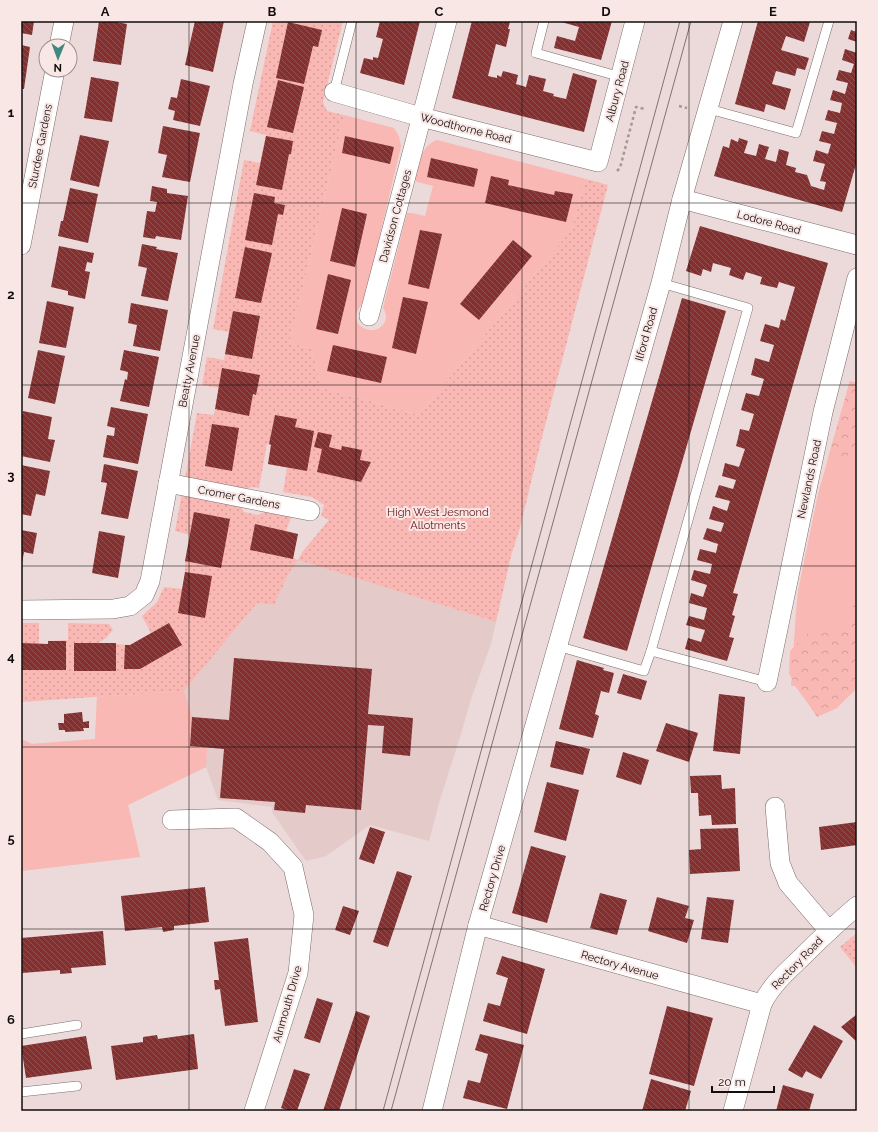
<svg xmlns="http://www.w3.org/2000/svg" width="878" height="1132" font-family="Raleway,sans-serif">
	<style>
		.built { fill: #e4cac8 }
		.grass { fill: #f9b8b3 }
		.forest { fill: url(#forest-crowns) }
		.park { fill: url(#park-dots) }
		.building { fill: url(#building-back-hatch) }
		.lines { fill: none; stroke-linecap: round; stroke-linejoin: round }
		.lane-casing { stroke: #7c6d6c; stroke-width: 10 }
		.street-casing { stroke: #7c6d6c; stroke-width: 20 }
		.path { stroke: #a49796; stroke-width: 2.5; stroke-dasharray: 3 3; stroke-linecap: butt }
		.lane { stroke: #fff; stroke-width: 9 }
		.street { stroke: #fff; stroke-width: 19 }
		.tram { stroke: #7f7473; stroke-width: 1 }
		.grid { fill: none; stroke: #120d0c; stroke-width: 1; stroke-opacity: 0.55 }
		.labels { text-anchor: middle; stroke-width: 4; stroke-linejoin: round; paint-order: stroke }
		.street-label { font-size: 11px; fill: #120d0c; stroke: #f9e7e6 }
		.park-label { font-size: 11px; fill: #681419; stroke: #f9e7e6 }
		.neatline { fill: none; stroke: #120d0c; stroke-width: 1.5 }
		.grid-label { font-size: 13px; text-anchor: middle; font-weight: bold; fill: #120d0c }
	</style>
	<defs>
		<pattern id="forest-crowns" width="20" height="18" patternUnits="userSpaceOnUse"><rect width="20" height="18" fill="#f9b8b3"/><path d="M2 6a3 3 0 1 1 6 0M12 15a3 3 0 1 1 6 0" fill="none" stroke="#d49d99"/></pattern>
		<pattern id="park-dots" width="8" height="8" patternUnits="userSpaceOnUse"><rect width="8" height="8" fill="#f9b8b3"/><path d="M2 2h.1M6 6h.1" fill="none" stroke="#d49d99" stroke-width="1.8" stroke-linecap="round"/></pattern>
		<pattern id="building-back-hatch" width="6" height="6" patternUnits="userSpaceOnUse"><rect width="6" height="6" fill="#843031"/><path d="M-1 5l2 2M0 0l6 6M5-1l2 2" fill="none" stroke="#915252"/></pattern>
	</defs>
	<rect width="100%" height="100%" fill="#ebdad9"/>
	<polygon class="built" points="298,560 496,622 491,644 472,696 460,737 439,803 429,841 370,825 326,856 306,861 272,812 272,807 218,800 206,767 128,805 140,857 21,871 21,739 32,744 95,739 97,697 184,691 257,603 274,605 289,573"/>
	<g class="grass">
		<path d="M344,115L394,128L399,136L401,146L364,302C357,309 354,315 358,324C372,339 394,324 383,308L407,213H412L425,216L433,186L417,182L415,180C419,165 420,146 437,140L586,179L572,229L419,415L322,388L311,349L289,343L303,287Z"/>
		<polygon points="850,381 857,383 857,687 815,713 795,686 791,686 796,612 798,591 818,494"/>
		<polygon points="184,691 192,717 190,746 207,748 206,767 128,805 140,857 21,871 21,739 32,744 95,739 97,697"/>
	</g>
	<g class="forest">
		<polygon points="850,381 857,383 857,454 828,458"/>
		<polygon points="857,592 857,688 837,708 817,717 789,674 790,651 809,632 834,633 852,617 854,594"/>
	</g>
	<g class="park">
		<polygon points="273,21 343,21 323,102 327,111 344,115 303,287 289,343 311,349 322,388 419,415 572,229 586,179 608,185 541,441 520,528 511,556 496,622 298,560 289,573 274,605 257,603 184,691 21,702 21,623 39,623 39,644 48,644 48,641 68,640 68,623 109,624 113,630 106,638 98,643 130,645 151,633 142,616 157,602 164,587 182,589 185,572 185,561 190,535 175,531 182,493 241,506 244,512 258,515 268,510 292,515 286,531 298,534 293,558 298,560 303,551 329,520 321,516 324,505 312,497 283,492 287,468 268,464 271,445 267,444 259,488 252,487 243,490 185,479 197,413 214,415 219,388 202,385 207,357 224,360 229,332 213,329 244,160 260,163 266,135 250,131"/>
		<polygon points="857,933 857,968 840,947"/>
	</g>
	<g class="building">
		<polygon points="21,21 34,21 32,35 21,33"/>
		<polygon points="99,21 111,21 127,24 121,65 93,61"/>
		<polygon points="195,21 224,21 213,72 185,65"/>
		<polygon points="380,21 420,21 404,85 360,73 364,58 373,60 373,57 378,58 383,39 376,37"/>
		<polygon points="472,21 510,22 508,29 510,29 506,47 496,44 488,76 497,78 497,75 501,77 503,71 518,75 516,84 526,87 529,75 546,79 543,91 554,94 553,96 566,99 573,73 597,80 584,132 452,98"/>
		<polygon points="558,21 612,21 601,60 554,48 557,36 575,41 579,27"/>
		<polygon points="758,21 810,22 804,42 786,36 781,50 809,58 805,70 797,68 795,76 776,71 772,84 791,89 785,110 766,104 764,112 735,104"/>
		<polygon points="288,22 322,30 318,47 313,46 304,84 276,78"/>
		<polygon points="851,30 857,32 857,42 848,39"/>
		<polygon points="21,45 30,47 24,89 21,89"/>
		<polygon points="845,49 857,53 857,161 842,212 714,176 723,146 729,148 731,139 738,142 739,138 748,141 744,153 756,156 759,144 769,147 765,159 776,162 779,149 789,152 786,165 796,168 795,172 807,175 811,186 824,190 826,182 820,181 825,164 813,161 816,150 828,154 831,144 819,141 822,131 834,134 837,123 825,120 828,110 840,113 842,103 830,100 833,90 845,94 848,83 836,80 839,70 851,73 854,64 842,60"/>
		<polygon points="91,77 119,82 112,122 84,118"/>
		<polygon points="181,79 210,86 200,126 173,120 175,111 168,109 171,97 177,98"/>
		<polygon points="278,80 304,87 293,133 267,127"/>
		<polygon points="163,126 200,133 190,182 162,177 167,155 158,153"/>
		<polygon points="80,135 109,141 99,187 70,180"/>
		<polygon points="266,136 293,141 291,154 289,154 282,190 256,185"/>
		<polygon points="345,136 394,147 390,164 342,153"/>
		<polygon points="431,158 478,169 474,187 427,177"/>
		<polygon points="491,176 509,180 508,185 554,195 555,191 573,194 566,222 485,203"/>
		<polygon points="152,186 167,189 167,193 188,196 181,240 156,236 155,239 143,237 147,211 155,212 157,202 150,201"/>
		<polygon points="70,188 98,194 88,243 58,236 61,221 63,221"/>
		<polygon points="254,193 275,197 274,203 285,205 283,215 278,214 272,245 245,240"/>
		<polygon points="342,208 367,214 355,267 330,261"/>
		<polygon points="700,226 828,263 733,593 738,594 732,615 735,616 729,637 734,638 727,661 685,649 688,638 701,642 705,630 686,625 689,616 704,620 707,608 689,603 691,593 703,597 707,585 691,580 694,570 710,574 712,564 697,560 700,549 716,553 718,544 703,539 707,528 721,532 724,523 709,519 713,506 727,511 730,501 715,497 719,485 733,489 736,480 722,476 725,463 739,467 745,449 736,446 738,438 740,429 749,431 754,414 741,410 743,403 746,393 759,396 764,379 751,375 753,367 755,358 769,362 774,345 760,341 765,324 779,328 781,319 785,321 795,287 779,282 777,288 768,286 760,284 762,277 746,272 743,280 729,275 731,268 713,263 711,272 703,269 701,276 686,271"/>
		<polygon points="420,230 442,234 429,289 408,284"/>
		<polygon points="513,240 532,256 479,320 460,304"/>
		<polygon points="142,244 157,247 156,249 178,253 168,301 141,296 147,268 138,266"/>
		<polygon points="59,246 94,253 92,263 87,262 85,271 90,272 85,299 68,295 68,291 51,287"/>
		<polygon points="245,247 272,253 261,303 235,298"/>
		<polygon points="328,274 351,280 338,334 316,329"/>
		<polygon points="403,297 428,302 416,354 392,348"/>
		<polygon points="682,298 726,311 627,651 583,638"/>
		<polygon points="47,301 74,307 66,348 39,343"/>
		<polygon points="131,303 168,310 160,351 133,346 137,325 128,323"/>
		<polygon points="233,311 260,316 252,359 225,354"/>
		<polygon points="333,345 387,357 381,383 327,371"/>
		<polygon points="38,350 65,356 55,404 28,398"/>
		<polygon points="124,350 159,357 149,407 120,401 125,379 127,380 128,372 120,370"/>
		<polygon points="222,368 260,375 256,395 253,394 249,416 215,409"/>
		<polygon points="111,407 148,414 138,464 103,457 107,435 114,436 115,428 107,426"/>
		<polygon points="23,411 52,417 48,439 55,440 50,462 21,456 21,421"/>
		<polygon points="275,415 297,419 295,427 314,431 307,471 268,464 271,445 269,444"/>
		<polygon points="212,424 239,428 232,471 205,466"/>
		<polygon points="318,432 332,435 329,447 341,450 342,446 362,450 360,460 371,462 361,482 317,472 322,449 314,447"/>
		<polygon points="104,464 138,471 128,519 101,514 107,483 101,482"/>
		<polygon points="21,465 50,471 45,496 36,494 31,516 21,514"/>
		<polygon points="194,512 230,519 221,568 185,561"/>
		<polygon points="255,524 298,534 293,559 250,550"/>
		<polygon points="21,530 37,533 33,554 24,552 22,563"/>
		<polygon points="99,531 125,536 118,578 92,573"/>
		<polygon points="185,572 212,576 205,618 178,613"/>
		<polygon points="169,623 182,645 140,669 124,669 125,645 130,645"/>
		<polygon points="48,641 66,641 66,670 21,670 21,643 48,644"/>
		<rect x="74" y="643" width="42" height="28"/>
		<polygon points="234,658 372,669 368,714 413,718 410,756 382,753 384,726 368,725 361,810 306,805 305,813 274,810 275,802 220,798 224,749 190,746 192,717 229,720"/>
		<polygon points="577,660 604,668 603,670 614,673 609,693 601,691 595,714 599,716 593,738 559,729"/>
		<polygon points="623,674 647,681 641,700 617,693"/>
		<polygon points="719,694 745,697 740,754 713,751"/>
		<polygon points="82,712 83,722 89,721 89,728 83,728 84,731 65,732 65,730 59,730 58,723 64,723 64,714"/>
		<polygon points="666,723 698,733 689,762 656,751"/>
		<polygon points="556,741 590,749 583,775 550,767"/>
		<polygon points="623,752 649,760 641,785 616,777"/>
		<polygon points="721,775 722,789 735,788 736,824 712,825 711,815 699,816 698,793 691,793 690,776"/>
		<polygon points="547,782 579,790 566,841 534,832"/>
		<polygon points="857,822 857,845 821,850 819,827"/>
		<polygon points="370,827 385,832 374,864 359,859"/>
		<polygon points="738,828 740,871 690,874 689,850 701,849 700,829"/>
		<polygon points="531,846 566,856 547,923 512,913"/>
		<polygon points="397,871 412,876 388,947 373,942"/>
		<polygon points="205,887 209,922 174,926 174,930 163,932 162,927 125,931 121,896"/>
		<polygon points="600,893 627,900 617,935 590,928"/>
		<polygon points="657,897 689,906 685,918 694,920 687,943 648,931"/>
		<polygon points="707,897 734,900 728,943 701,939"/>
		<polygon points="343,906 359,911 350,935 335,930"/>
		<polygon points="103,931 106,965 71,968 72,973 60,974 60,970 22,973 21,938"/>
		<polygon points="248,938 258,1022 225,1026 220,989 215,990 214,980 219,980 214,942"/>
		<polygon points="502,956 545,969 527,1034 483,1021 488,1003 500,1006 508,978 496,974"/>
		<polygon points="317,998 333,1003 320,1043 304,1038"/>
		<polygon points="667,1006 713,1018 694,1086 649,1074"/>
		<polygon points="356,1011 370,1016 339,1111 323,1111"/>
		<polygon points="857,1014 857,1042 841,1027"/>
		<polygon points="814,1025 843,1041 821,1079 806,1071 802,1078 788,1070"/>
		<polygon points="194,1034 198,1069 116,1080 111,1046 143,1042 143,1037 157,1035 158,1039"/>
		<polygon points="480,1034 524,1045 507,1109 463,1098 468,1080 480,1083 488,1054 475,1050"/>
		<polygon points="86,1036 92,1069 26,1078 21,1046"/>
		<polygon points="294,1069 310,1074 297,1111 290,1111 281,1108"/>
		<polygon points="651,1079 691,1091 685,1111 642,1111"/>
		<polygon points="783,1085 814,1094 809,1111 776,1111"/>
	</g>
	<g class="lines">
		<defs>
			<g id="lane">
				<polyline points="544,21 536,53 621,77"/>
				<polyline points="334,92 352,21"/>
				<polyline points="709,109 796,133 829,21"/>
				<polyline points="557,646 644,671 651,651 767,682"/>
				<polyline points="651,651 748,308 661,283"/>
				<polyline points="21,1034 77,1025"/>
				<polyline points="21,1092 77,1086"/>
			</g>
			<g id="street">
				<polyline points="59,46 64,21"/>
				<polyline points="334,92 421,117 598,162 635,21"/>
				<polyline points="682,199 857,245"/>
				<polyline points="21,245 55,70"/>
				<polyline points="369,316 447,21"/>
				<polyline points="168,483 310,511"/>
				<polyline points="21,610 113,609 130,606 144,595 150,581 243,84 257,21"/>
				<polyline points="767,682 823,412 857,278"/>
				<polyline points="775,807 780,863 788,883 829,931"/>
				<polyline points="172,820 236,818 270,842 293,867 304,915 298,973 254,1111"/>
				<polyline points="478,925 762,1004"/>
				<polyline points="432,1111 478,925 661,283 682,199 733,21"/>
				<path d="M733,1111L762,1004C771,986 785,973 800,959C818,941 837,923 857,906"/>
			</g>
		</defs>
		<use href="#lane" class="lane-casing"/>
		<use href="#street" class="street-casing"/>
		<g class="path">
			<polyline points="679,106 687,108"/>
			<polyline points="617,171 620,168 636,107 645,109"/>
		</g>
		<use href="#lane" class="lane"/>
		<use href="#street" class="street"/>
		<g class="tram">
			<polyline points="383,1111 680,21"/>
			<polyline points="391,1111 691,21"/>
		</g>
	</g>
	<path class="grid" d="M189,21V1111M356,21V1111M522,21V1111M689,21V1111M21,203H857M21,385H857M21,566H857M21,747H857M21,929H857"/>
	<g class="labels">
		<g class="street-label">
			<text transform="translate(617 91) rotate(-75)" y="4">Albury Road</text>
			<text transform="translate(466 128) rotate(14)" y="4">Woodthorne Road</text>
			<text transform="translate(40 146) rotate(-79)" y="4">Sturdee Gardens</text>
			<text transform="translate(395 216) rotate(-75)" y="4">Davidson Cottages</text>
			<text transform="translate(769 222) rotate(15)" y="4">Lodore Road</text>
			<text transform="translate(646 334) rotate(-74)" y="4">Ilford Road</text>
			<text transform="translate(189 371) rotate(-79)" y="4">Beatty Avenue</text>
			<text transform="translate(809 479) rotate(-78)" y="4">Newlands Road</text>
			<text transform="translate(239 497) rotate(11)" y="4">Cromer Gardens</text>
			<text transform="translate(492 878) rotate(-74)" y="4">Rectory Drive</text>
			<text transform="translate(797 963) rotate(-46)" y="4">Rectory Road</text>
			<text transform="translate(620 965) rotate(16)" y="4">Rectory Avenue</text>
			<text transform="translate(287 1004) rotate(-74)" y="4">Alnmouth Drive</text>
		</g>
		<g class="park-label">
			<text x="438" y="516">High West Jesmond<tspan x="438" dy="13">Allotments</tspan></text>
		</g>
	</g>
	<rect width="878" height="1132" fill="none" stroke="#f9e7e6" stroke-width="44"/>
	<g transform="translate(58 58) rotate(181)"><circle r="19" fill="#f9e7e6" stroke="#9d908f"/>
	<path d="M0-3L7 15L0 10L-7 15Z" fill="#418880"/>
	<text y="-6" font-size="11" font-weight="bold" text-anchor="middle" fill="#120d0c">N</text>
	</g>
	<path d="M712 1086v6h62v-6" fill="none" stroke="#120d0c" stroke-width="2"/>
	<text x="718" y="1086" font-size="12" fill="#120d0c" stroke="#f9e7e6" stroke-width="3" paint-order="stroke">20 m</text>
	<rect x="22" y="22" width="834" height="1088" class="neatline"/>
	<g class="grid-label">
		<text x="105" y="16">A</text>
		<text x="272" y="16">B</text>
		<text x="439" y="16">C</text>
		<text x="606" y="16">D</text>
		<text x="773" y="16">E</text>
		<text x="11" y="117">1</text>
		<text x="11" y="299">2</text>
		<text x="11" y="480">3</text>
		<text x="11" y="661">4</text>
		<text x="11" y="843">5</text>
		<text x="11" y="1024">6</text>
	</g>
</svg>
